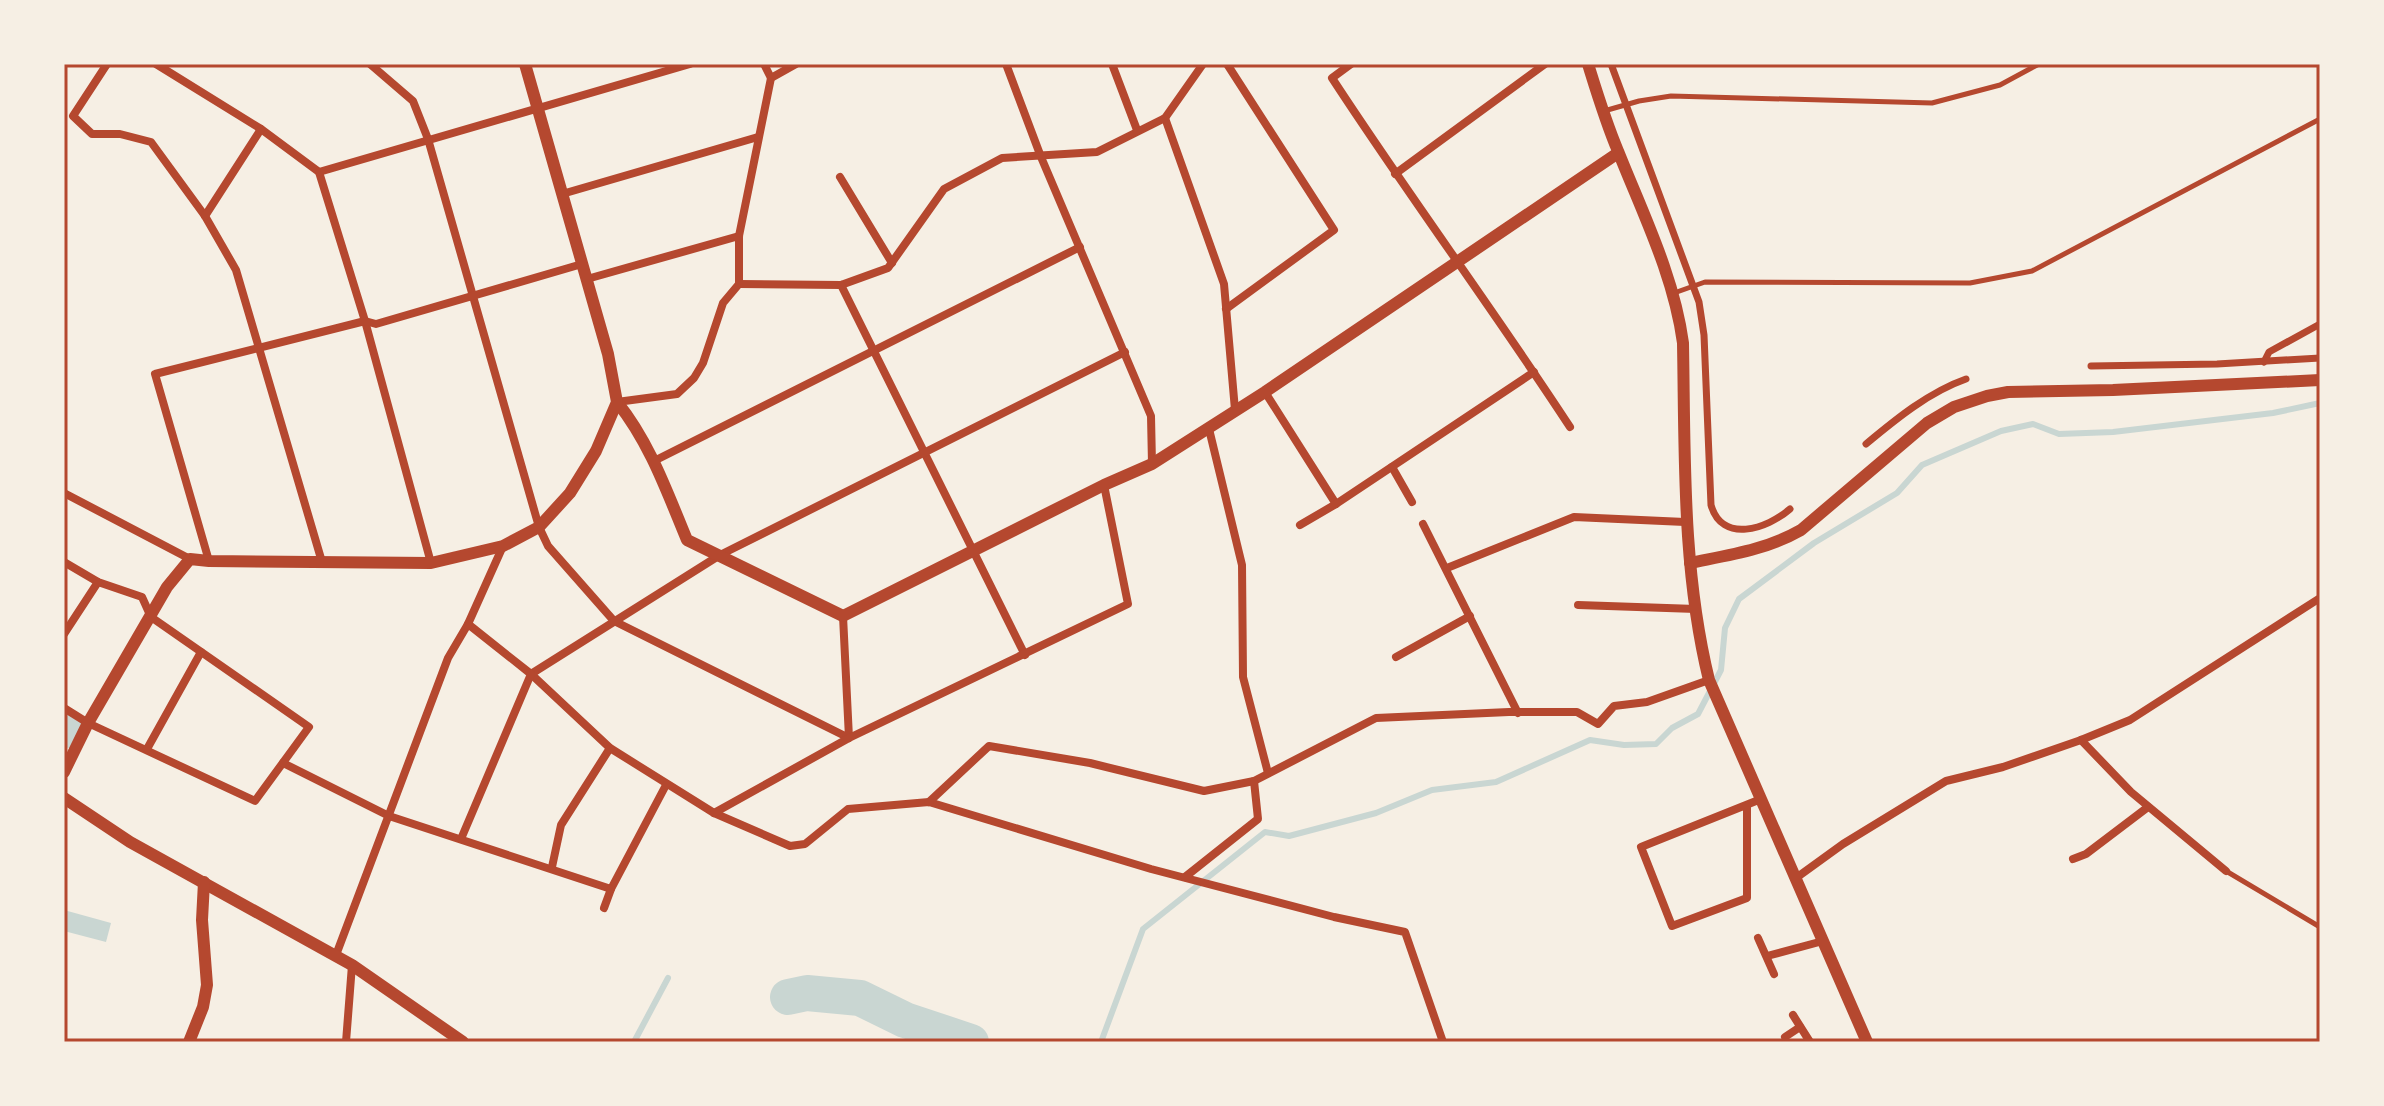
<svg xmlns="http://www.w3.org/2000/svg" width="2384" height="1106" font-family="'Varela Round',sans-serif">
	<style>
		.water { fill: #c9d6d2 }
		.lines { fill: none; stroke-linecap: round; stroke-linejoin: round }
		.stream { stroke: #c9d6d2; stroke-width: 6 }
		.river { stroke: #c9d6d2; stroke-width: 36 }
		.service { stroke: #b5482f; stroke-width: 5 }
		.pedestrian { stroke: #b5482f; stroke-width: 7 }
		.minor { stroke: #b5482f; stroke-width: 8 }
		.tertiary { stroke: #b5482f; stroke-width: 12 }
		.neatline { fill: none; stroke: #b5482f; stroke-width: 3 }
	</style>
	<rect width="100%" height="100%" fill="#f6efe4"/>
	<polygon class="water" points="64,910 111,923 106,942 64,931"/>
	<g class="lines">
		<g class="stream">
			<polyline points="634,1042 668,978"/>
			<polyline points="1101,1042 1143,929 1265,832 1289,836 1376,813 1432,790 1496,782 1590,740 1624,745 1656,744 1672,728 1698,714 1721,670 1725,628 1739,599 1814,543 1897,493 1922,465 2001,431 2033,424 2059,434 2113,432 2273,413 2320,403"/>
		</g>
		<g class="river">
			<polyline points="64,727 70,730"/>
			<polyline points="788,997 807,993 860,998 905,1020 971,1042"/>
		</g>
		<g class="service">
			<polyline points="1604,111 1639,101 1671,96 1932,103 2000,85 2039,64"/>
			<polyline points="1674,293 1705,282 1970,283 2032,271 2320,119"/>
			<polyline points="2226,871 2320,927"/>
		</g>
		<g class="pedestrian">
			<path d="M1611,64L1699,302L1704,335L1711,505C1722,544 1767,529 1790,509"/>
			<polyline points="2264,362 2269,352 2320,324"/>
			<polyline points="2091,366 2217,364 2320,358"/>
			<path d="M1866,444C1896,419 1929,392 1966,379"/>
		</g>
		<g class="minor">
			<polyline points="107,64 73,116 92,134 120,134 151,142 205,216 236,270 322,562"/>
			<polyline points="156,64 261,129 319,172 365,321 431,563"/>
			<polyline points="370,64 413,101 428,139 539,527 548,546 614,621 849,738 843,616"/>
			<polyline points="764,64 771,78"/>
			<polyline points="1006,64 1041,157 1151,416 1152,464"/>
			<polyline points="1112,64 1137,130"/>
			<path d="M1351,64L1332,78C1409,196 1493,309 1570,427"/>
			<polyline points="1165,118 1224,284 1235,410"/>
			<polyline points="319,172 690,64"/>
			<polyline points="1395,174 1545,64"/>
			<polyline points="840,177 892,263"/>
			<polyline points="562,194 758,137"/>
			<polyline points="205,216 261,129"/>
			<polyline points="587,279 739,236"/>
			<polyline points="739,284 841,285 888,268 944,189 1002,158 1097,152 1165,118 1203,64"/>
			<polyline points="841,285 1025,655"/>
			<polyline points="1226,309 1334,230 1227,64"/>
			<polyline points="1125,352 720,555 531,674 610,748 714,813 790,846 805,844 848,809 929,802 1151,869 1334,917 1405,932 1443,1042"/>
			<polyline points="1265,392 1336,504"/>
			<polyline points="617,402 677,394 694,378 703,363 723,303 739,284 739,236 771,78 796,64"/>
			<polyline points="1209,429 1242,565 1243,677 1268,773"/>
			<polyline points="654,461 1080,247"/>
			<polyline points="1392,467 1412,502"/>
			<polyline points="64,493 190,559"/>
			<polyline points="1423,524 1518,713"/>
			<polyline points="1300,525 1336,504 1534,372"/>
			<polyline points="209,561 155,374 365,321 376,324 582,264"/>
			<polyline points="64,562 98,582 142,597 151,617 309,727 255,801 88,723 64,708"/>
			<polyline points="1447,568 1574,517 1685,522"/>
			<polyline points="1578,605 1696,609"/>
			<polyline points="64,634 98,582"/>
			<polyline points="1396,657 1470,616"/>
			<polyline points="2081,740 2131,792 2226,871"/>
			<polyline points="147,749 201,652"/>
			<polyline points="283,763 389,816 611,889 666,785"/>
			<polyline points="929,802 989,746 1090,763 1204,791 1254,781 1376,718 1509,712 1577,712 1598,724 1614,706 1647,702 1709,680"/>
			<polyline points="1747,806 1747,898 1672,926 1641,847 1761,799"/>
			<polyline points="714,813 849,738 1128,604 1104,485"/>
			<polyline points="461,839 531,674 468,624"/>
			<polyline points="2073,859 2086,854 2148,807"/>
			<polyline points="552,867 561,825 610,748"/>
			<polyline points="1185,877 1258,819 1254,781"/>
			<polyline points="1796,878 1843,844 1946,781 2003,767 2081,740 2130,720 2320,598"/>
			<polyline points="604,908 611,889"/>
			<polyline points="1758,938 1774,974"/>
			<polyline points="336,955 448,658 468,624 503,546"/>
			<polyline points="1767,956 1823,941"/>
			<polyline points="1793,1015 1810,1042"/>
			<polyline points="1785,1037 1800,1027"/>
			<polyline points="346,1042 352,965"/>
		</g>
		<g class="tertiary">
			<path d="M1588,64C1597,93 1606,123 1618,151C1643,214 1674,276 1683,343C1685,456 1682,570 1709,680L1867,1042"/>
			<path d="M617,402C650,443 667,492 687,540L843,616L1104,485L1152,464L1265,392L1618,153"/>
			<path d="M1690,563C1729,555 1766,550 1801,530L1927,423L1954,407L1987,396L2008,392L2113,390L2320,380"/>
			<polyline points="64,772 88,723 167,587 190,559 209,561 431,563 503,546 539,527 570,493 596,451 617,402 608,354 525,64"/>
			<polyline points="64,798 130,842 352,965 463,1042"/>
			<polyline points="189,1042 203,1007 207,985 202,920 204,882"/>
		</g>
	</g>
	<rect width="2384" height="1106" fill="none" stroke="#f6efe4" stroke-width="132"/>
	<rect x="66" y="66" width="2252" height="974" class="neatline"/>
</svg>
